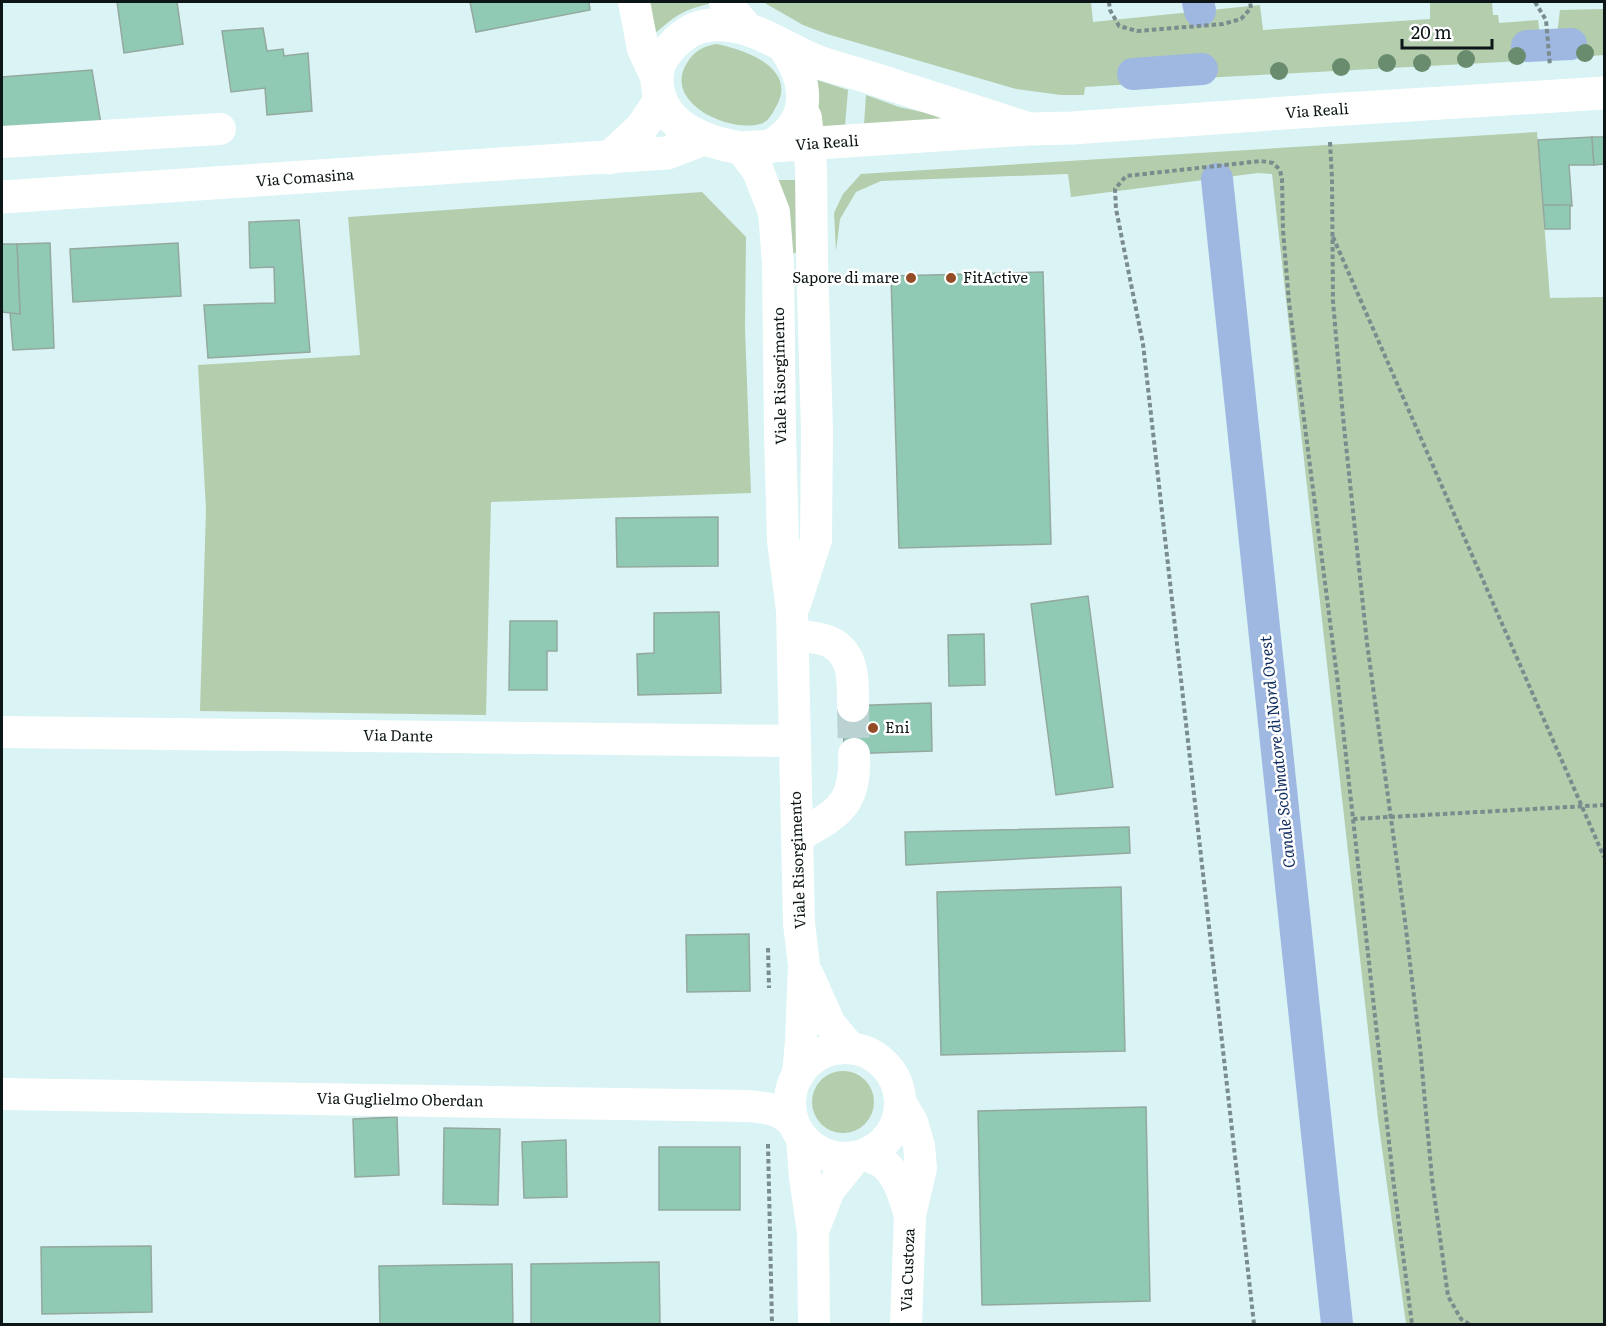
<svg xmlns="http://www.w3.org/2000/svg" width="1606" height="1326" font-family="Literata,serif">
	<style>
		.green { fill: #b4cdad }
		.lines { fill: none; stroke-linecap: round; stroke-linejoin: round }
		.stream { stroke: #7287a5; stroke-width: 9 }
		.canal { stroke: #9eb8e2; stroke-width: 32 }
		.building { fill: #90cab4; stroke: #93a89f; stroke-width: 1.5 }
		.minor-tunnel { stroke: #bbd2d3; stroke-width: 32; stroke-dasharray: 32 16; stroke-linecap: butt }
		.path { stroke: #7a8c8d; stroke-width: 4; stroke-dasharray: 4.5 3; stroke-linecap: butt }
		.minor { stroke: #fff; stroke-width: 32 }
		.major { stroke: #fff; stroke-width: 33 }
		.tree { fill: #698c6e }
		.poi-dot { fill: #934c26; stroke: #fff; stroke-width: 2 }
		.labels { text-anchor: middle; stroke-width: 5; stroke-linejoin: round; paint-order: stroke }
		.street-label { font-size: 15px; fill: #0d1616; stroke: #fff }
		.poi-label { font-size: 15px; fill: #0d1616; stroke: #fff; text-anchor: start }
		.water-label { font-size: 16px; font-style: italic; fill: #0d2b5d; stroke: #fff }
	</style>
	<rect width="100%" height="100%" fill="#daf3f4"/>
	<g class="green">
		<path d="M644,2H711L713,3C681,10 675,16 651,37Z"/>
		<path d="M763,2H1091L1093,22L1260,5L1263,30L1430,19V2H1492L1493,15H1498L1499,23L1538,20L1540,37H1532C1526,42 1526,48 1532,53H1541L1542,60L1203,78L1201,61L1133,65L1134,84L1085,87L1084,95H1061L1016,89L827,34L803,25Z"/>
		<path d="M1604,9V55L1555,59V51C1562,51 1568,52 1571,44L1569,38L1565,35H1557L1560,10Z"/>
		<path d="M716,44C743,49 797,67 777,105C773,112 769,122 760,124C728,133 662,102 687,63C694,51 704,46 716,44Z"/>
		<polygon points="817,80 848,90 845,126 820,126"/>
		<polygon points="866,95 899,107 940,116 939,125 864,125"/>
		<polygon points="1537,132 1550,298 1604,297 1604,1324 1406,1324 1378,1119 1272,174 1258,173 1071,197 1068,174 881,181 856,192 840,219 836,251 834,213 843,194 861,174"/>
		<polygon points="775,180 802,180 802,253 790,253"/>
		<polygon points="702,192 746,237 745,328 751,493 491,502 486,715 200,711 206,509 198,365 360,355 348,217"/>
		<circle cx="843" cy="1102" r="31"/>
	</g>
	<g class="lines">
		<polyline class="stream" points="1150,64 1151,73"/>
		<g class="canal">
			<polyline points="1198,2 1200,11"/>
			<polyline points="1527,46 1571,44"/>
			<polyline points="1133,74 1202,69"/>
			<polyline points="1217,179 1337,1324"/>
		</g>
	</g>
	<g class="building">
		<polygon points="117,2 177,2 183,44 124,53"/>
		<polygon points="470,2 589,2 590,10 476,32"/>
		<polygon points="263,28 267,51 283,49 284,56 308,53 312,111 267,115 265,88 231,92 222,31"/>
		<polygon points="92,70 101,124 2,130 2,77"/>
		<polygon points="1592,137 1594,165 1569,165 1572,206 1543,205 1538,140"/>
		<polygon points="1592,137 1604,137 1604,164 1594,165"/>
		<polygon points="1543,205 1570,205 1570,229 1545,229"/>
		<polygon points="299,220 310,352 208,358 204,305 275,303 274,267 250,268 249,222"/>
		<polygon points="50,243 54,348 13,350 10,312 20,314 17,244"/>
		<polygon points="178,243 181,296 73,302 70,249"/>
		<polygon points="2,244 17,244 20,314 2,312"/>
		<polygon points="1043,272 1051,544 899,548 891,276"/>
		<polygon points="718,517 718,566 617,567 616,518"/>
		<polygon points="1088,596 1113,787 1056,795 1031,604"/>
		<polygon points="719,612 721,693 638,695 637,654 654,653 654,613"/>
		<polygon points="510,621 557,621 557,651 547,651 547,690 509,690"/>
		<polygon points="984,634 985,685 949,686 948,635"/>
		<polygon points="931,703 932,751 844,754 843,706"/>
		<polygon points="1129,827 1130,853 906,865 905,832"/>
		<polygon points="1121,887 1125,1051 941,1055 937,892"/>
		<polygon points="749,934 750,991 687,992 686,935"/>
		<polygon points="1146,1107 1150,1301 982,1305 978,1111"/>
		<polygon points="397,1117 399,1175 355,1177 353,1119"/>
		<polygon points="444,1128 500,1129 498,1205 443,1204"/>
		<polygon points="566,1140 567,1197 524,1198 522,1142"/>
		<rect x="659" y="1147" width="81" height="63"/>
		<polygon points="151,1246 152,1312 42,1314 41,1247"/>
		<polygon points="659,1262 660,1324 531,1324 531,1264"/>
		<polygon points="512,1264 513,1324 380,1324 379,1266"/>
	</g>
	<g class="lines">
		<polyline class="minor-tunnel" points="853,706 854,754"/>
		<g class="path">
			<polyline points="1109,2 1110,10 1119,26 1137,31 1223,24 1241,19 1251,8 1250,2"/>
			<polyline points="1535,2 1546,20 1550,66"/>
			<polyline points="1330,142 1332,178 1333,301 1343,417 1367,643 1405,921 1420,1047 1432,1179 1448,1296 1461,1319 1469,1324"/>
			<polyline points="1333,237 1604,857"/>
			<polyline points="1353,819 1604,805"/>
			<polyline points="768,948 769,988"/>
			<polyline points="768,1144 772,1324"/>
			<polyline points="1254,1324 1143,344 1116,209 1115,189 1126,176 1261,161 1273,163 1280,170 1282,179 1283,230 1289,302 1338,684 1393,1178 1412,1324"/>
		</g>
		<g class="minor">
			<polyline points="634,2 643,49 656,77"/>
			<polyline points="725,2 747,28"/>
			<polyline points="2,142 220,129"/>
			<polyline points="741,148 758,171 774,212 778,263 780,433 783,541 792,611 799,923 804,965 801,1041 798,1075"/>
			<polyline points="795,604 816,540 817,431 812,260 811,167 806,118"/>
			<path d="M793,635C805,637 820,637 830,642C855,654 853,682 853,706"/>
			<polyline points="2,732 795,741"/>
			<path d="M797,837C838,813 856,806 854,754"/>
			<polyline points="808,975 830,1024 850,1048"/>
			<circle cx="845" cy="1103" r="55"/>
			<path d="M2,1094L747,1106C767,1108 778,1108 793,1122"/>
			<polyline points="900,1102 912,1122 919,1146 921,1168 910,1215 906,1324"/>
			<polyline points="802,1137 805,1178 813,1232 814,1324"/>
			<path d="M865,1155C870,1157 878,1159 883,1163C899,1175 904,1197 910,1215"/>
			<polyline points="813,1231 829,1190 855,1158"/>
		</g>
		<g class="major">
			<path d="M1029,129C977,112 926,96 874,79C856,73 839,69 821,63C785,50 752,21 712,25C696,26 683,34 673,45C659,60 655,70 658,90C665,128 708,143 741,148L1029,129L1072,128L1328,110L1604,93"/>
			<path d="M769,147C812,123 810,84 784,47"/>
			<polyline points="609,158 642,127 660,100"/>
			<polyline points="2,197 667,153 704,139"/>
		</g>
	</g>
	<g class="tree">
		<circle cx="1585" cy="53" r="9"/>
		<circle cx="1517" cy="56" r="9"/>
		<circle cx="1466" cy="59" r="9"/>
		<circle cx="1387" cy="63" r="9"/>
		<circle cx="1422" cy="63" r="9"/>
		<circle cx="1341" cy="67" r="9"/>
		<circle cx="1279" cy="71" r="9"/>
	</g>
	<g class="poi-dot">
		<circle cx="911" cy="278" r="6"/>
		<circle cx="951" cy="278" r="6"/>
		<circle cx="873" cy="728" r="6"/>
	</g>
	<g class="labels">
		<g class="street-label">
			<text transform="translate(1317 111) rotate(-4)" y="5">Via Reali</text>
			<text transform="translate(827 143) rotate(-4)" y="5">Via Reali</text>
			<text transform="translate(305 178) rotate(-4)" y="5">Via Comasina</text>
			<text transform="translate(780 376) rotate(-91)" y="5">Viale Risorgimento</text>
			<text transform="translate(398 736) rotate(1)" y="5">Via Dante</text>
			<text transform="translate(798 860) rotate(-92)" y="5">Viale Risorgimento</text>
			<text transform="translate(400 1100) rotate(1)" y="5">Via Guglielmo Oberdan</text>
			<text transform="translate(908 1270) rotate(-88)" y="5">Via Custoza</text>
		</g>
		<g class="poi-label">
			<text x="899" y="283" text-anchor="end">Sapore di mare</text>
			<text x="963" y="283">FitActive</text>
			<text x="885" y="733">Eni</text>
		</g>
		<g class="water-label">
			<text transform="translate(1277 752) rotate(-96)" y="6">Canale Scolmatore di Nord Ovest</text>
		</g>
	</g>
	<rect width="1606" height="1326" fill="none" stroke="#0d1616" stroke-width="6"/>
	<path d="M1402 39v9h90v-9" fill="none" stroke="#0d1616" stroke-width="3"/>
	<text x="1411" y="39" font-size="18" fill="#0d1616" stroke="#ffffff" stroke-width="4.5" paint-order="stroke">20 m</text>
</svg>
